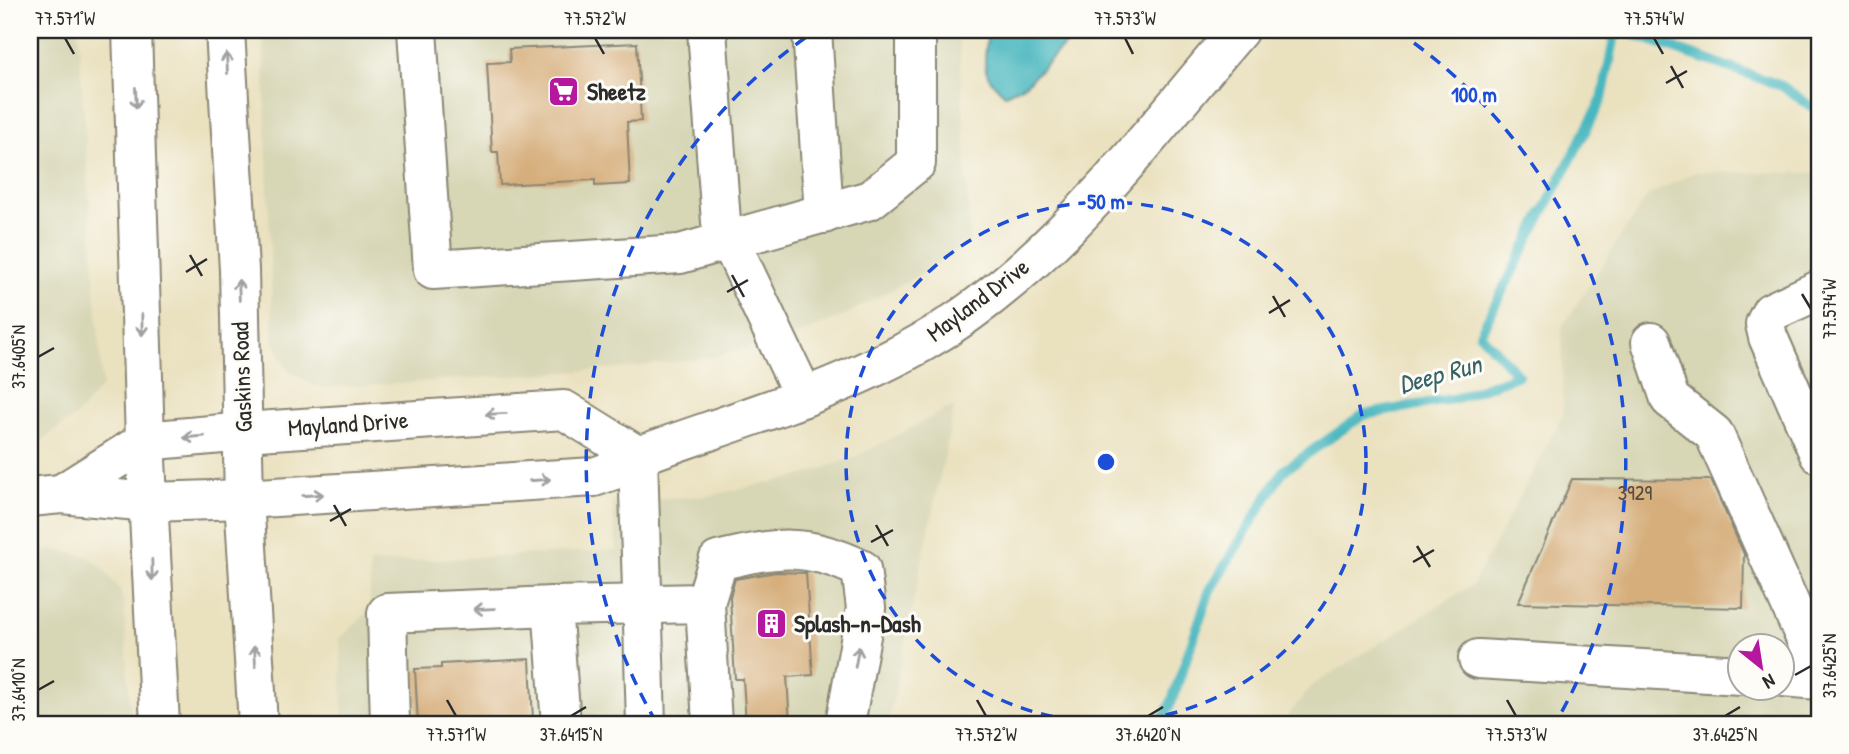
<svg xmlns="http://www.w3.org/2000/svg" width="1849" height="754" font-family="'Patrick Hand',sans-serif">
	<style>
		.built { fill: #d7d6b5; fill-rule: evenodd }
		.water { fill: #48b7bf; stroke: #3a7175; stroke-width: 2 }
		.lines { fill: none; stroke-linecap: round; stroke-linejoin: round }
		.stream { stroke: #48b7bf; stroke-width: 10 }
		.building { fill: #d6ae7c }
		.minor-casing { stroke: #8a8675; stroke-width: 42 }
		.major-casing { stroke: #8a8675; stroke-width: 42 }
		.minor { stroke: #fff; stroke-width: 38 }
		.major { stroke: #fff; stroke-width: 38 }
		.oneway { stroke: #a0a0a0 }
		.ticks { fill: none; stroke: #2b2b2b; stroke-width: 2.5 }
		.ring { fill: none; stroke: #1d4ed8; stroke-width: 3.5; stroke-dasharray: 12 9 }
		.labels { text-anchor: middle; stroke-width: 6; stroke-linejoin: round; paint-order: stroke }
		.number-label { font-size: 21px; fill: #564c3f }
		.poi-label { font-size: 24px; font-weight: bold; fill: #2b2b2b; stroke: #fdfcf7; text-anchor: start }
		.street-label { font-size: 24px; fill: #2b2b2b; stroke: #fdfcf7 }
		.water-label { font-size: 26px; font-style: italic; fill: #376366; stroke: #fdfcf7 }
		.centre { fill: #1d4ed8; stroke: #fdfcf7; stroke-width: 3.5 }
		.ring-label { font-size: 21px; text-anchor: middle; font-weight: bold; fill: #1d4ed8; stroke: #fdfcf7; stroke-width: 6; stroke-linejoin: round; paint-order: stroke }
		.neatline { fill: none; stroke: #2b2b2b; stroke-width: 2.5 }
		.ticks-label { font-size: 18px; text-anchor: middle; fill: #2b2b2b }
	</style>
	<rect width="100%" height="100%" fill="#fdfcf7"/>
	<filter id="ink" filterUnits="userSpaceOnUse"><feTurbulence type="fractalNoise" baseFrequency=".0143" numOctaves="2"/><feDisplacementMap in="SourceGraphic" scale="14" xChannelSelector="R" yChannelSelector="G"/><feConvolveMatrix kernelMatrix="1 2 1 2 8 2 1 2 1" color-interpolation-filters="sRGB"/></filter>
	<filter id="wash" filterUnits="userSpaceOnUse"><feTurbulence type="fractalNoise" baseFrequency=".00686" numOctaves="4" result="noise"/><feDisplacementMap in="SourceGraphic" scale="28" xChannelSelector="R" yChannelSelector="G"/><feGaussianBlur stdDeviation="1.57" result="paint"/><feColorMatrix in="noise" values="0 0 0 0 0 0 0 0 0 0 0 0 0 0 0 0 0 1.4 0 .05"/><feComposite in="paint" operator="in"/></filter>
	<g filter="url(#wash)">
		<rect width="100%" height="100%" fill="#eae1bf"/>
		<g class="built">
			<polygon points="30,30 78,30 102,386 76,416 38,443 30,444"/>
			<polygon points="263,30 959,30 970,241 930,269 845,315 800,334 714,357 626,368 326,388 312,385 287,369 273,340"/>
			<path d="M1695,172L1819,173V724H1281L1312,686L1473,584L1563,415L1562,327L1647,196ZM1741,646H1783V688H1741Z"/>
			<polygon points="955,405 888,724 343,724 340,639 370,610 370,563 616,550 612,501 709,496 808,474 859,455"/>
			<polygon points="56,550 87,556 100,565 120,590 124,605 131,724 30,724 30,552"/>
		</g>
		<path class="water" d="M988,30H1080L1026,84L1005,94C978,74 985,61 988,30Z"/>
		<g class="lines">
			<g class="stream">
				<polyline points="1621,30 1782,86 1819,112"/>
				<polyline points="1160,724 1171,703 1210,590 1283,471 1363,415 1457,398 1518,375 1480,334 1602,99 1616,30"/>
			</g>
		</g>
		<g id="blocks">
			<g class="building">
				<polygon points="637,43 641,121 627,122 630,184 595,186 595,180 500,185 498,152 492,152 487,63 510,62 509,49"/>
				<polygon points="1572,479 1711,480 1744,554 1743,608 1518,603"/>
				<polygon points="776,572 806,573 813,675 787,677 790,724 746,724 743,679 735,679 730,597 735,579"/>
				<polygon points="530,659 533,721 529,721 529,724 418,724 415,669 441,668 441,664"/>
			</g>
		</g>
	</g>
	<g filter="url(#ink)">
		<use href="#blocks" fill-opacity="0" stroke="#8a8675" stroke-width="2"/>
		<g class="lines">
			<defs>
				<g id="minor">
					<polyline points="417,30 433,270 680,254 870,200 916,163 916,30"/>
					<polyline points="707,30 721,222 804,397"/>
					<polyline points="812,30 824,214"/>
					<polyline points="1819,290 1771,312 1765,324 1768,337 1819,454"/>
					<polyline points="1651,342 1670,399 1714,434 1812,653 1819,661"/>
					<polyline points="244,432 564,410 638,456"/>
					<polyline points="638,456 646,724"/>
					<path d="M244,499L594,477L614,470L638,456C734,421 834,393 923,342C1053,268 1144,140 1239,30"/>
					<path d="M705,603L718,561C775,547 806,542 861,569L866,608L845,724"/>
					<polyline points="1478,659 1741,675"/>
					<polyline points="1783,677 1819,680"/>
					<polyline points="390,724 387,613 552,606"/>
					<polyline points="561,724 552,606 705,603 712,724"/>
				</g>
				<g id="major">
					<polyline points="132,30 145,441 160,724"/>
					<polyline points="225,30 239,270 244,499 258,724"/>
					<polyline points="61,494 145,441 244,432"/>
					<polyline points="30,497 61,494 150,502 244,499"/>
				</g>
			</defs>
			<use href="#minor" class="minor-casing"/>
			<use href="#major" class="major-casing"/>
			<use href="#minor" class="minor"/>
			<use href="#major" class="major"/>
		</g>
		<defs><path id="oneway-shaft" d="M-6 0H5M1.5-3L5.5 0L1.5 3" fill="none" stroke-width="1.6" stroke-linecap="round" stroke-linejoin="round" transform="scale(1.75)"/></defs>
		<g class="oneway">
			<use href="#oneway-shaft" transform="translate(227 63) rotate(-93)"/>
			<use href="#oneway-shaft" transform="translate(136 98) rotate(87)"/>
			<use href="#oneway-shaft" transform="translate(239 290) rotate(-92)"/>
			<use href="#oneway-shaft" transform="translate(142 325) rotate(89)"/>
			<use href="#oneway-shaft" transform="translate(496 414) rotate(177)"/>
			<use href="#oneway-shaft" transform="translate(194 437) rotate(175)"/>
			<use href="#oneway-shaft" transform="translate(540 480) rotate(-4)"/>
			<use href="#oneway-shaft" transform="translate(313 495) rotate(-4)"/>
			<use href="#oneway-shaft" transform="translate(152 570) rotate(89)"/>
			<use href="#oneway-shaft" transform="translate(484 609) rotate(178)"/>
			<use href="#oneway-shaft" transform="translate(255 656) rotate(-93)"/>
			<use href="#oneway-shaft" transform="translate(857 657) rotate(-80)"/>
		</g>
	</g>
	<path class="ticks" d="M65,38L74,54M595,38L604,54M1125,38L1133,54M1654,38L1663,54M1671,66L1683,88M1666,83L1687,71M190,255L202,276M186,272L207,259M732,275L744,297M727,292L748,280M1802,294L1811,309M1273,296L1285,317M1269,313L1290,300M38,357L54,348M334,505L346,526M330,521L351,509M876,525L888,546M871,542L893,530M1417,546L1430,567M1413,562L1434,550M1795,675L1811,666M38,690L54,681M447,700L456,716M977,700L986,716M1507,700L1516,716M571,716L586,707M1148,716L1163,707M1725,716L1740,707"/>
	<g class="ring">
		<circle cx="1106" cy="462" r="260"/>
		<path d="M656 722A520 520 0 0 1 815 31M1397 31A520 520 0 0 1 1556 722"/>
	</g>
	<defs>
		<symbol id="supermarket-square" viewBox="-11 -11 22 22"><rect x="-9" y="-9" width="18" height="18" rx="4" fill="#b5179e" stroke="#fdfcf7"/><path d="M-6-5.5h2.5l.6 2H6L4.5 2H-2.5L-4.4-4H-6ZM-1.5 3.2a1.3 1.3 0 1 0 .1 0ZM3 3.2a1.3 1.3 0 1 0 .1 0Z" fill="#fff"/></symbol>
		<symbol id="building-square" viewBox="-11 -11 22 22"><rect x="-9" y="-9" width="18" height="18" rx="4" fill="#b5179e" stroke="#fdfcf7"/><path d="M-4-6H4V6H1V3H-1V6H-4ZM-2.5-4.3h1.7v1.8h-1.7ZM.8-4.3h1.7v1.8H.8ZM-2.5-1h1.7V.8h-1.7ZM.8-1h1.7V.8H.8Z" fill="#fff"/></symbol>
	</defs>
	<g fill-rule="evenodd">
		<use href="#supermarket-square" x="546" y="74" width="35" height="35"/>
		<use href="#building-square" x="754" y="606" width="35" height="35"/>
	</g>
	<g class="labels">
		<g class="number-label">
			<text x="1635" y="500">3929</text>
		</g>
		<g class="poi-label">
			<text x="587" y="100">Sheetz</text>
			<text x="794" y="632">Splash-n-Dash</text>
		</g>
		<g class="street-label">
			<text transform="translate(978 300) rotate(-37)" y="8">Mayland Drive</text>
			<text transform="translate(242 377) rotate(-92)" y="8">Gaskins Road</text>
			<text transform="translate(348 424) rotate(-4)" y="8">Mayland Drive</text>
		</g>
		<g class="water-label">
			<text transform="translate(1440 374) rotate(-15)" y="9">Deep Run</text>
		</g>
	</g>
	<circle cx="1106" cy="462" r="10" class="centre"/>
	<g class="ring-label">
		<text x="1474" y="102">100 m</text>
		<text x="1106" y="209">50 m</text>
	</g>
	<rect width="1849" height="754" fill="none" stroke="#fdfcf7" stroke-width="77"/>
	<g transform="translate(1761 667) rotate(150)"><circle r="33" fill="#fdfcf7" stroke="#a9a8a5" stroke-width="2"/>
	<path d="M0-5L12 26L0 18L-12 26Z" fill="#b5179e"/>
	<text y="-10" font-size="19" font-weight="bold" text-anchor="middle" fill="#2b2b2b">N</text>
	</g>
	<rect x="38" y="38" width="1773" height="678" class="neatline"/>
	<g class="ticks-label">
		<text x="65" y="25">77.571°W</text>
		<text x="595" y="25">77.572°W</text>
		<text x="1125" y="25">77.573°W</text>
		<text x="1654" y="25">77.574°W</text>
		<text transform="translate(1830 309) rotate(-90)" y="6">77.574°W</text>
		<text transform="translate(19 357) rotate(-90)" y="6">37.6405°N</text>
		<text transform="translate(1830 666) rotate(-90)" y="6">37.6425°N</text>
		<text transform="translate(19 690) rotate(-90)" y="6">37.6410°N</text>
		<text x="456" y="741">77.571°W</text>
		<text x="571" y="741">37.6415°N</text>
		<text x="986" y="741">77.572°W</text>
		<text x="1148" y="741">37.6420°N</text>
		<text x="1516" y="741">77.573°W</text>
		<text x="1725" y="741">37.6425°N</text>
	</g>
</svg>
